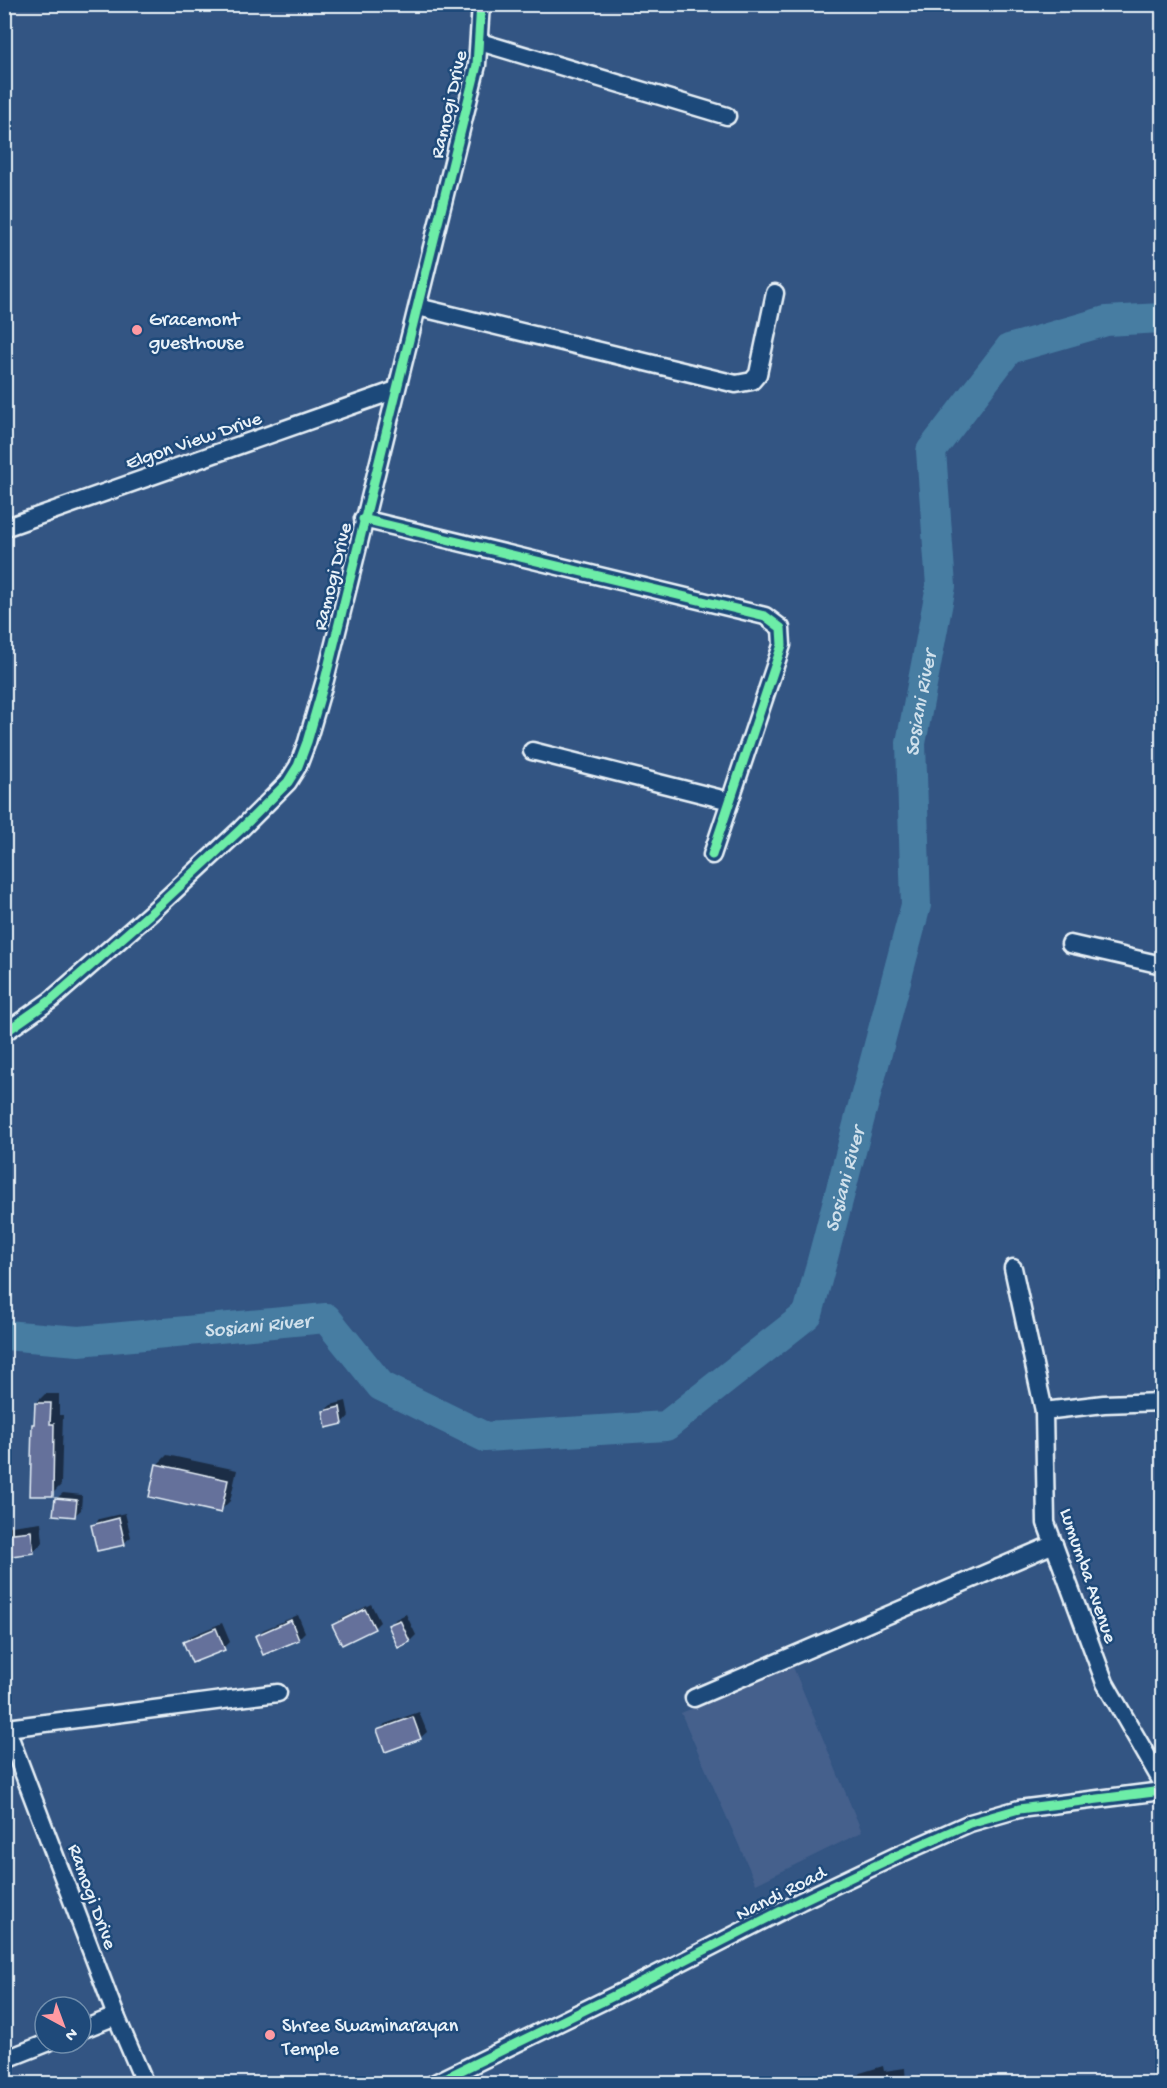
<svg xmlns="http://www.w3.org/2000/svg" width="1167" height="2088" font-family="'Gochi Hand',sans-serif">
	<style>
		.built { fill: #45608c }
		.shadow { fill: #0007 }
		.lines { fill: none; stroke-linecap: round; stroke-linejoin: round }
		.river { stroke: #467da2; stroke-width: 30 }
		.building { fill: #65719b; stroke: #e8f1f8; stroke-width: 1.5 }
		.minor-casing { stroke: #e8f1f8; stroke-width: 21 }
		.minor { stroke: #1f4a7a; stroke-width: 16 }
		.cycleway-casing { stroke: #1f4a7a; stroke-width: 13 }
		.cycleway { stroke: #6deda7; stroke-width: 9 }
		.poi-dot { fill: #ff9aa2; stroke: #1f4a7a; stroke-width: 2 }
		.labels { text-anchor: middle; stroke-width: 5; stroke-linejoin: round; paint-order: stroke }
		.street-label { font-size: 20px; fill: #e8f1f8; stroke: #1f4a7a }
		.poi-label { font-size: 20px; fill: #e8f1f8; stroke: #1f4a7a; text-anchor: start }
		.water-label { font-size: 21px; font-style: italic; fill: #d0e0eb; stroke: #1f4a7a }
	</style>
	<rect width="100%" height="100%" fill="#335583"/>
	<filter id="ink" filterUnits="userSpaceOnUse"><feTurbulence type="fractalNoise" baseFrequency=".0167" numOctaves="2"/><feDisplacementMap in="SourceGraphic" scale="12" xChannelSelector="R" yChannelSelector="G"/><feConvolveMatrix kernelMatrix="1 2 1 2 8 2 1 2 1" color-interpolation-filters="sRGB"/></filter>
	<g filter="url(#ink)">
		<polygon class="built" points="793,1667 862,1832 756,1884 681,1713"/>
		<g class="shadow">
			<polygon points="45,1394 59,1394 59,1415 63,1415 61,1485 52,1494 33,1424 36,1422 36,1403"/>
			<polygon points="346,1401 349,1416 343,1423 324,1411 331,1405"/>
			<polygon points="167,1455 237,1470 230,1501 220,1511 157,1465"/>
			<polygon points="63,1493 82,1495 81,1510 74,1516 56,1499"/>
			<polygon points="125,1513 131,1537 124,1543 93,1526 99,1519"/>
			<polygon points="41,1522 43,1542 33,1552 4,1555 4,1527"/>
			<polygon points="371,1604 380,1622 374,1628 334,1625 341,1619"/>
			<polygon points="406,1614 416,1635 410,1641 390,1625 396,1619"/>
			<polygon points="298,1615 305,1632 299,1638 264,1653 257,1636 263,1630"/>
			<polygon points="222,1623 230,1642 224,1648 184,1642 191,1636"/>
			<polygon points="419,1712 427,1732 420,1738 378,1731 385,1724"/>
			<polygon points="883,2066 884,2071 905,2068 906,2084 842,2084 850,2083 860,2073"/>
		</g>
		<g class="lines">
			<path class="river" id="s1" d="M4,1335L79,1341L326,1318L381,1386L485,1437L666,1426L808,1314L916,905L911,743L941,586L931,451L1009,349L1106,321L1162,318"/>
		</g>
		<g class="building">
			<polygon points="35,1403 51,1403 50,1424 54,1424 53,1496 30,1496 32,1424 34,1424"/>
			<polygon points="340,1407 343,1424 326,1428 323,1411"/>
			<polygon points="156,1464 228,1480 221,1513 149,1497"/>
			<polygon points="55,1498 77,1500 75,1517 53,1515"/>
			<polygon points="119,1518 125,1545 97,1551 91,1525"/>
			<polygon points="31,1531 34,1553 4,1557 4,1534"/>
			<polygon points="365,1609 375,1629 342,1645 332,1625"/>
			<polygon points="291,1620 299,1640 263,1655 255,1636"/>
			<polygon points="400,1620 410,1642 398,1648 388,1625"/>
			<polygon points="216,1628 225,1650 192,1663 183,1642"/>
			<polygon points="413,1717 421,1739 385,1752 377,1730"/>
		</g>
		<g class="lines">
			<defs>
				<g id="minor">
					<polyline points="480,42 727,116"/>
					<polyline points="418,307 736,384 752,381 758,374 775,293"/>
					<polyline points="363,519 765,616 781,628 782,645 712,855"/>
					<polyline points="4,528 396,390"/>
					<polyline points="532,751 730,801"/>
					<polyline points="1070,944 1162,965"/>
					<polyline points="4,1033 51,1000 153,911 241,829 288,782 298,766 307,742 325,680 477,65 481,4"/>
					<polyline points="1013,1268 1044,1411"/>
					<polyline points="1162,1402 1104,1404 1044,1411 1046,1523 1105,1683 1162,1782"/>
					<polyline points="694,1698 1054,1544"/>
					<polyline points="4,1722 116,2016 145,2084"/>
					<polyline points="7,1728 278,1693"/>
					<polyline points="81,2030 116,2016"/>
					<polyline points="4,2060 47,2043"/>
					<polyline points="433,2084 638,1984 801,1901 900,1854 970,1823 1019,1809 1162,1791"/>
				</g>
			</defs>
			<use href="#minor" class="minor-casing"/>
			<use href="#minor" class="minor"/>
			<defs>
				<g id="cycleway">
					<polyline points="363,519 765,616 781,628 782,645 712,855"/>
					<polyline points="4,1033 51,1000 153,911 241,829 288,782 298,766 307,742 325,680 477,65 481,4"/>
					<polyline points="433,2084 638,1984 801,1901 900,1854 970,1823 1019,1809 1162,1791"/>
				</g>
			</defs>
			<use href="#cycleway" class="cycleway-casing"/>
			<use href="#cycleway" class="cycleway"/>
		</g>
	</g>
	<g class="poi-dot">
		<circle cx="137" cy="330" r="6"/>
		<circle cx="270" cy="2035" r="6"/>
	</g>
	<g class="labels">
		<g class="street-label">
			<text transform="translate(447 104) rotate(-77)" y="7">Ramogi Drive</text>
			<text transform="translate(193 439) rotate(-19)" y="7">Elgon View Drive</text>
			<text transform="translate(331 576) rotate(-76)" y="7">Ramogi Drive</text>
			<text transform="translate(1090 1575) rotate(71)" y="7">Lumumba Avenue</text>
			<text transform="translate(780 1892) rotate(-27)" y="7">Nandi Road</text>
			<text transform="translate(94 1896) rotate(70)" y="7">Ramogi Drive</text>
		</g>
		<g class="poi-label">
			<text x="149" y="325">Gracemont<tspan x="149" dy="23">guesthouse</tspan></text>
			<text x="282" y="2031">Shree Swaminarayan<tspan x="282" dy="23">Temple</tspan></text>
		</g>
		<g class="water-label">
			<text dy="7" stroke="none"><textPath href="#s1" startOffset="1514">Sosiani River</textPath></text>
			<text dy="7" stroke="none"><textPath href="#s1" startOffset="1028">Sosiani River</textPath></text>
			<text dy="7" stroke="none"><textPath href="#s1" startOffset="254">Sosiani River</textPath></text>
		</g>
	</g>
	<rect width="1167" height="2088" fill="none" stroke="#1f4a7a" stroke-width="24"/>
	<rect x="12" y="12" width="1143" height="2064" fill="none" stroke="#e8f1f8" stroke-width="2" filter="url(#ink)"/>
	<g transform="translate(63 2025) rotate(139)"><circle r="28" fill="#1f4a7a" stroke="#6f8dac" stroke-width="1.5"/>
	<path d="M0-4.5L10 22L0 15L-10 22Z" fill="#ff9aa2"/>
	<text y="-9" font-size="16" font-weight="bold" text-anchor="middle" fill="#e8f1f8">N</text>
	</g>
</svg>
